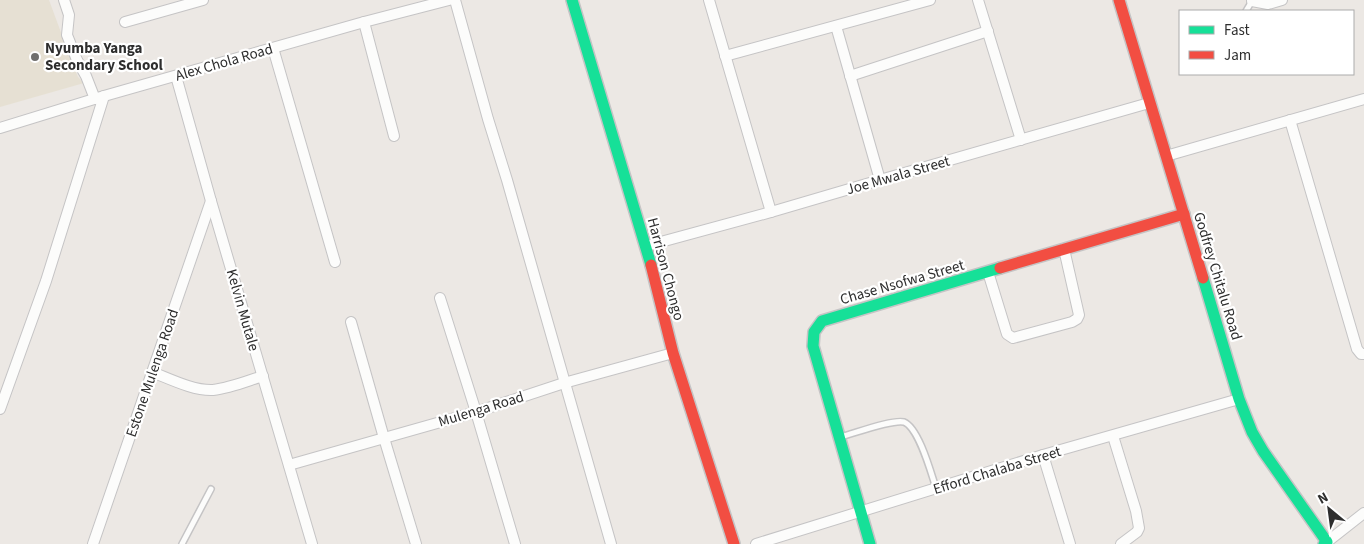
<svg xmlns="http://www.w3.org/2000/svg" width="1364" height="544" font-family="'Source Sans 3',sans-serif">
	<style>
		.education { fill: #e6e0d3 }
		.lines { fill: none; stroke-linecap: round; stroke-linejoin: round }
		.lane-casing { stroke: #c5c4c5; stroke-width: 8 }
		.street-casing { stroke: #c5c4c5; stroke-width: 12 }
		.fast-casing { stroke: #c5c4c5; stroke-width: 14 }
		.jam-casing { stroke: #c5c4c5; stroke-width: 14 }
		.lane { stroke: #fcfcfb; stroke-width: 5 }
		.street { stroke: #fcfcfb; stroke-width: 10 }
		.fast { stroke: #16e098; stroke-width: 11 }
		.jam { stroke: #f24e42; stroke-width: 11 }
		.poi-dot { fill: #706f6e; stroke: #fff; stroke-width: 2 }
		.labels { text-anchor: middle; stroke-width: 4.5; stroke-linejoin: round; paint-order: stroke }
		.poi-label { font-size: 15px; font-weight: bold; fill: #2e2e2e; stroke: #fff; text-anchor: start }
		.street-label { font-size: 15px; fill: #2e2e2e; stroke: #fff }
	</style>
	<rect width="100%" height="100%" fill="#ece8e4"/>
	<polygon class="education" points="0,0 49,0 73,65 78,77 84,83 0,107"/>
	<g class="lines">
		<defs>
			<g id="lane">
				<polyline points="1246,11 1252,1"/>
				<path d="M840,437C853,434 892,419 904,422C919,428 931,473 936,488"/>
				<polyline points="182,544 211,489"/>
			</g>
			<g id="street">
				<polyline points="64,0 69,15 67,35 77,60 86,76 95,99"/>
				<polyline points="455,0 488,119 507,180 611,544"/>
				<polyline points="709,0 771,212"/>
				<polyline points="978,0 1021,140"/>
				<polyline points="1252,0 1252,1 1268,4 1282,0"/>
				<polyline points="125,22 203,0"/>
				<polyline points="364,22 394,136"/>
				<polyline points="836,26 880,180"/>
				<polyline points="273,48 335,262"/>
				<polyline points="725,56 930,0"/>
				<polyline points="176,76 211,201 312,544"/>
				<polyline points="850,76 988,31"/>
				<polyline points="1290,120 1357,349 1361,354 1364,354"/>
				<polyline points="0,128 104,96 364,22 449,0"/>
				<polyline points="1166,156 1364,99"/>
				<polyline points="646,246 771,212 880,180 1149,103"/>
				<polyline points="988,272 1007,334 1013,338 1072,322 1077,319 1079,315 1064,249"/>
				<polyline points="440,298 476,412 515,544"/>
				<polyline points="351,322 384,438 416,544"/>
				<path d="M152,372C170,379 194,391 213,390C230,388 247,381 263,376"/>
				<polyline points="0,409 46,281 104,96"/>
				<polyline points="1113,436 1136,511 1139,528 1137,532 1121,544"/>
				<polyline points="1043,455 1070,544"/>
				<polyline points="289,465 476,412 564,383 673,353"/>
				<polyline points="1327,542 1364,513"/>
				<polyline points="93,544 211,201"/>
				<polyline points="756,544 1043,455 1239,399"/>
			</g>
			<g id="fast">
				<polyline points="572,0 651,265"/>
				<polyline points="1203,278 1239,399 1252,432 1263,451 1327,542 1324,544"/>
				<polyline points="870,544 813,346 814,332 822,321 1000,268"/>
			</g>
			<g id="jam">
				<polyline points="1119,0 1203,278"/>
				<polyline points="651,265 673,353 734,544"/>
				<polyline points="1000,268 1184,214"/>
			</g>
		</defs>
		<use href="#lane" class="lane-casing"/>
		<use href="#street" class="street-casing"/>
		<use href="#fast" class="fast-casing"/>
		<use href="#jam" class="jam-casing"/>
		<use href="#lane" class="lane"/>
		<use href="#street" class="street"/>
		<use href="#fast" class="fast"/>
		<use href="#jam" class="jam"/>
	</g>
	<circle class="poi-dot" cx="35" cy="57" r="5"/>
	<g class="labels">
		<g class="poi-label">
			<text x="45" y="53">Nyumba Yanga<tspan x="45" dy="17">Secondary School</tspan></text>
		</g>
		<g class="street-label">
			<text transform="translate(224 62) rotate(-16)" y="5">Alex Chola Road</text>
			<text transform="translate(898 175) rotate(-16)" y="5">Joe Mwala Street</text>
			<text transform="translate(666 269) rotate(75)" y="5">Harrison Chongo</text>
			<text transform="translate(1218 276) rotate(73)" y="5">Godfrey Chitalu Road</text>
			<text transform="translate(902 282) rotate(-16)" y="5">Chase Nsofwa Street</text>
			<text transform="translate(243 310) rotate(74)" y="5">Kelvin Mutale</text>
			<text transform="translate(152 373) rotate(-71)" y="5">Estone Mulenga Road</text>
			<text transform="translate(481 409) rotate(-17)" y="5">Mulenga Road</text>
			<text transform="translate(997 470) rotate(-17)" y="5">Efford Chalaba Street</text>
		</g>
	</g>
	<rect x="1179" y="10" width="175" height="65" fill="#ffffff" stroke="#ababab"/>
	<rect x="1189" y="26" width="25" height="8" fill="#16e098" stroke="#ababab"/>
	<text x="1224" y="35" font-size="15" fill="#2e2e2e">Fast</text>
	<rect x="1189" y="51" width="25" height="8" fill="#f24e42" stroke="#ababab"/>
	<text x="1224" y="60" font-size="15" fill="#2e2e2e">Jam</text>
	<g transform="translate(1329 509) rotate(331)" stroke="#ffffff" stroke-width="4" paint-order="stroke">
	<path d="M0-4L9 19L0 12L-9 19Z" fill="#2e2e2e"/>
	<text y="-8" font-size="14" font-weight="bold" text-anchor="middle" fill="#2e2e2e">N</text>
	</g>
</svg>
